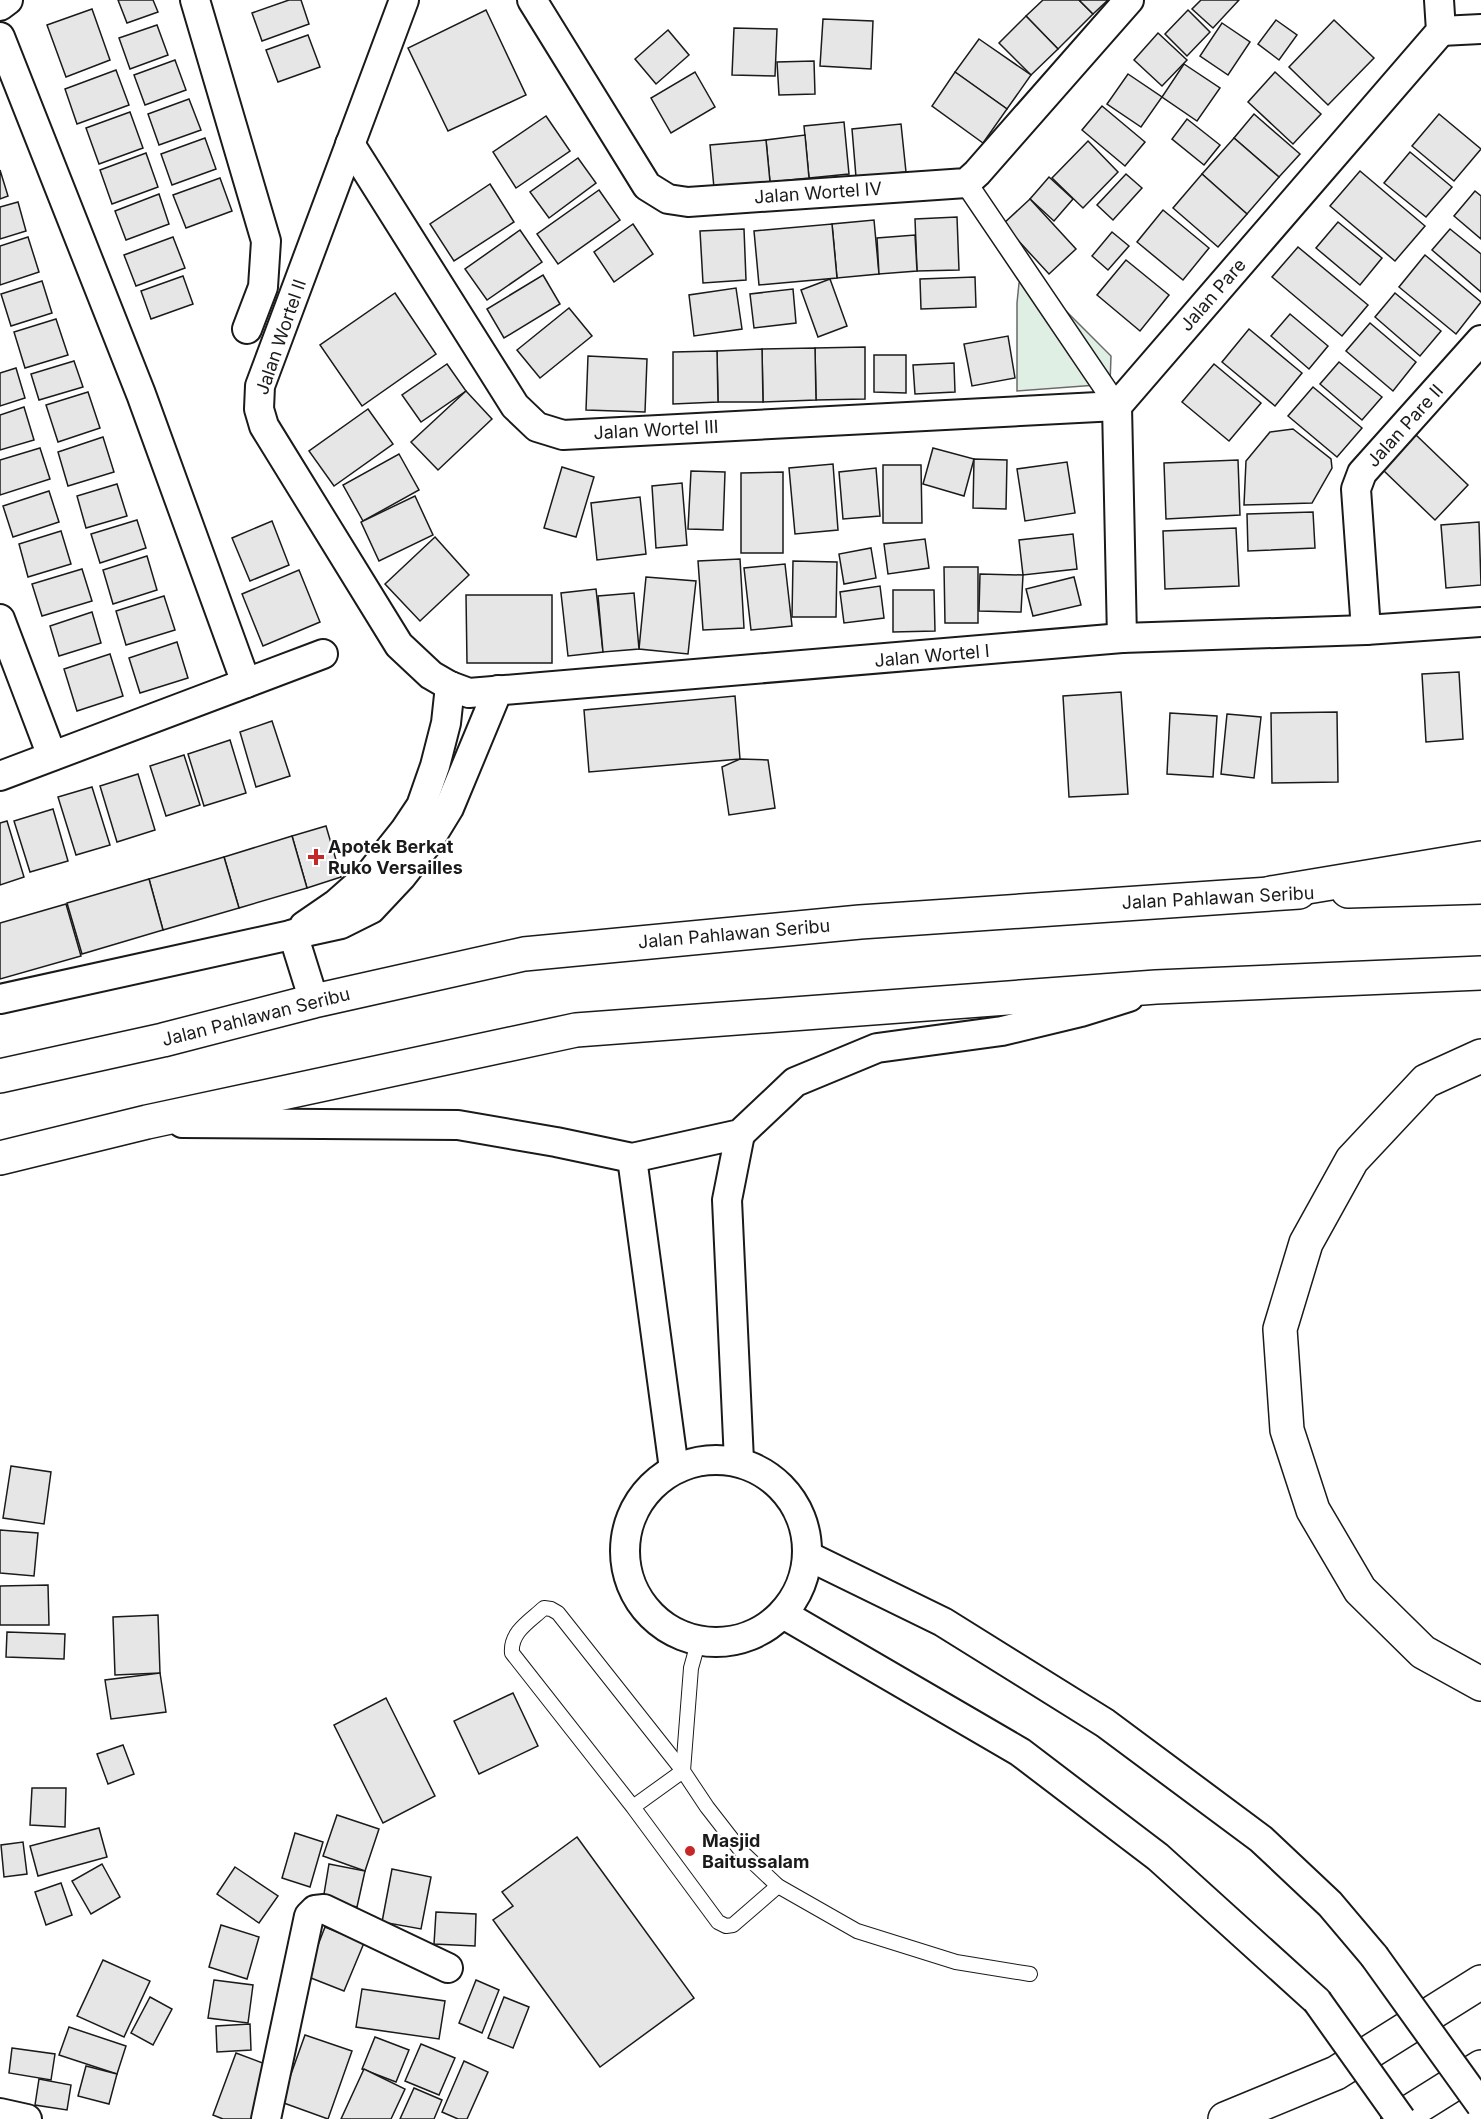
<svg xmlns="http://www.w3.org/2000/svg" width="1481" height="2119" font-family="Inter,sans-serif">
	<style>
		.green { fill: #e0efe3; stroke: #6a6a6a; stroke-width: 1.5 }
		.building { fill: #e6e6e6; stroke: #1a1a1a; stroke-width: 1.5 }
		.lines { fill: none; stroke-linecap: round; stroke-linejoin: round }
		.service-casing { stroke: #1a1a1a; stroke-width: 16 }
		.pedestrian-casing { stroke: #1a1a1a; stroke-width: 24 }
		.minor-casing { stroke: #1a1a1a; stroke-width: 32 }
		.primary-casing { stroke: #1a1a1a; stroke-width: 36 }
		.motorway-casing { stroke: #1a1a1a; stroke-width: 36 }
		.service { stroke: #fff; stroke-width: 14 }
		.pedestrian { stroke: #fff; stroke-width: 21 }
		.minor { stroke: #fff; stroke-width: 28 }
		.primary { stroke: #fff; stroke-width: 33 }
		.motorway { stroke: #fff; stroke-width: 33 }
		.minor-bridge-casing { stroke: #1a1a1a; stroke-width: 32; stroke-linecap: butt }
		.minor-bridge { stroke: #fff; stroke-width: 28 }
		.poi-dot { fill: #c62828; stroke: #fff; stroke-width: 2 }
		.labels { text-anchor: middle; stroke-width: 4.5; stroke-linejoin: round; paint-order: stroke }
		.street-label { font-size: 18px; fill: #1a1a1a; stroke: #fff }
		.poi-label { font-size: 18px; font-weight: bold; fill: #1a1a1a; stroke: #fff; text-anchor: start }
	</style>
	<rect width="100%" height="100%" fill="#fff"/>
	<polygon class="green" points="1033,278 1111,356 1110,384 1017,391 1017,303 1019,283"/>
	<g class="building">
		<polygon points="118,0 153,0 158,12 127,23"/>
		<polygon points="289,0 301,0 309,24 262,41 252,13"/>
		<polygon points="1043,0 1079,0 1093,14 1058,49 1026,16"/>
		<polygon points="1079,0 1108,0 1093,14"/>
		<polygon points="1201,0 1239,0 1213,28 1192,9"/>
		<polygon points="92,9 110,60 66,77 47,25"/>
		<polygon points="486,10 526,95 448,131 408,48"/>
		<polygon points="1188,10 1210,32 1187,56 1165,34"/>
		<polygon points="1026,16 1058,49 1031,75 999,43"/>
		<polygon points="823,19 873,21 871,69 820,66"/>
		<polygon points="1276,20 1297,35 1279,60 1258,44"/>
		<polygon points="1334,20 1374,58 1328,105 1289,67"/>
		<polygon points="1222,23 1250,42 1228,75 1200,56"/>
		<polygon points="157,25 168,55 130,69 119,38"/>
		<polygon points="734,28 777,29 775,76 732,75"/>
		<polygon points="668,30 689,55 656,84 635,59"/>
		<polygon points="1158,33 1187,60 1162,86 1134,60"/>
		<polygon points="308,35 320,67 278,82 266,50"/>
		<polygon points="979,39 1031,75 1007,109 955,72"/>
		<polygon points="175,60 186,90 145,105 134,75"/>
		<polygon points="814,61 815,94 779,95 777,62"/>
		<polygon points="1184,64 1220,88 1197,121 1162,97"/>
		<polygon points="116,70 129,105 77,124 65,89"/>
		<polygon points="695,72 715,107 671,133 651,98"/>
		<polygon points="955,72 1007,109 983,143 932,106"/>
		<polygon points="1275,72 1321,114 1293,144 1248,102"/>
		<polygon points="1128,74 1162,97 1141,127 1107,104"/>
		<polygon points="189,99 201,130 159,145 148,114"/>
		<polygon points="1102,106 1145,142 1125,166 1082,130"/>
		<polygon points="130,112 143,148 99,164 86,128"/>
		<polygon points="1254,114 1300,154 1279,177 1234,138"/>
		<polygon points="1439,114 1481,149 1454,181 1412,146"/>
		<polygon points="546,116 570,151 516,188 493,152"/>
		<polygon points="1187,119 1220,145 1204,165 1172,139"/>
		<polygon points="844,122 849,174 809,178 804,126"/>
		<polygon points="901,124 906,172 856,177 852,129"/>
		<polygon points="805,135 809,178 770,182 766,140"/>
		<polygon points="205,138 216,169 172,185 161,154"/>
		<polygon points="1234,138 1279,177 1247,214 1202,174"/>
		<polygon points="766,140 770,182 714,188 710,145"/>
		<polygon points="1088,141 1118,172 1083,208 1052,178"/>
		<polygon points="1410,152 1452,187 1426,217 1384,183"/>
		<polygon points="146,153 158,187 112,204 100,170"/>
		<polygon points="578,158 596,183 549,218 530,192"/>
		<polygon points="0,170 8,196 0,199"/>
		<polygon points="1360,171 1425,226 1395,261 1330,206"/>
		<polygon points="1126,174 1142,188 1113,220 1097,205"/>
		<polygon points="1202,174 1247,214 1218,247 1173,208"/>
		<polygon points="1049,177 1073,199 1054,221 1030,199"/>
		<polygon points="220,178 232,211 186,228 173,195"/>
		<polygon points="490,184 514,222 454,261 430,224"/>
		<polygon points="599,190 620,220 558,264 537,234"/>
		<polygon points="1475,191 1481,196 1481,239 1454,216"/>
		<polygon points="159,194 169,224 126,240 115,211"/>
		<polygon points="1030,199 1076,249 1049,274 1003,224"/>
		<polygon points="18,202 26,231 0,239 0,207"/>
		<polygon points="1163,210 1209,248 1183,280 1137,242"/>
		<polygon points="957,217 959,270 917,271 915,219"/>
		<polygon points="874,220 879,274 837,278 832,224"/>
		<polygon points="1338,222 1382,258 1360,285 1316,248"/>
		<polygon points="633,224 653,254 614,282 594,252"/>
		<polygon points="832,224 837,278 759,285 754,231"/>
		<polygon points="744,229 746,280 703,283 700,231"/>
		<polygon points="1450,229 1481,254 1481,292 1432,250"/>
		<polygon points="520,230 542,262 487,300 465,269"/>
		<polygon points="1112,232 1129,246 1108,270 1092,256"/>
		<polygon points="915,235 917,271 879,274 877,238"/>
		<polygon points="28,237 39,272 0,285 0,246"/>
		<polygon points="173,237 185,268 136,286 124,255"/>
		<polygon points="1298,247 1368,305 1342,336 1272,277"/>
		<polygon points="1425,255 1481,302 1456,334 1399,287"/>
		<polygon points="1126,260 1169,295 1140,331 1097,295"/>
		<polygon points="543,275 560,304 504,338 487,309"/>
		<polygon points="183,276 193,304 151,319 141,291"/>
		<polygon points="975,277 976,307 921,309 920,279"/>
		<polygon points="830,279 847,326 818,337 801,290"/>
		<polygon points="42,281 52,313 11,326 1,294"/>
		<polygon points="736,288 742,329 694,336 689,295"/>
		<polygon points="793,289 796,323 754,328 750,294"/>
		<polygon points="395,293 436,354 362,406 320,345"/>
		<polygon points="1395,293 1441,331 1420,356 1375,317"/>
		<polygon points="569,308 592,336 540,378 517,350"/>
		<polygon points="1290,314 1328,346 1309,369 1271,336"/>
		<polygon points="56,319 68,355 25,368 14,332"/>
		<polygon points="1370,323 1416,362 1393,391 1346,351"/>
		<polygon points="1249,329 1302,373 1275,406 1222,362"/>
		<polygon points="1008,336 1015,378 972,386 964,344"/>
		<polygon points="865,347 865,399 816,400 815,348"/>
		<polygon points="815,348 816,400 763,402 762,349"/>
		<polygon points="762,349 763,402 718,402 717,351"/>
		<polygon points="717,351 718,402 673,404 673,352"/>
		<polygon points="874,355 906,355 906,393 874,392"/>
		<polygon points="588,356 647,359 645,412 586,410"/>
		<polygon points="74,361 83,387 39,400 31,374"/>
		<polygon points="1339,362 1382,397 1362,420 1320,384"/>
		<polygon points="954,363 955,392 915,394 913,365"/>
		<polygon points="447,364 466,391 421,422 402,395"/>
		<polygon points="1214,364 1261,403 1229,441 1182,402"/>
		<polygon points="16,368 25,398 0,406 0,373"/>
		<polygon points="1313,387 1362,428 1337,457 1288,416"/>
		<polygon points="466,391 492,419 438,470 411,442"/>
		<polygon points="88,392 100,428 58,442 46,405"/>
		<polygon points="24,407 34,440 0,450 0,415"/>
		<polygon points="368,409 393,444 334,486 309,451"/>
		<polygon points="1293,429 1331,459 1332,468 1312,503 1244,505 1246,461 1270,432"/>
		<polygon points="1416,435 1468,485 1435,520 1383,470"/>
		<polygon points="103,437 114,472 68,486 58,452"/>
		<polygon points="40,448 50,479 0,495 0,460"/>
		<polygon points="933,448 974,459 964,496 923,484"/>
		<polygon points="399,454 419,490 363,521 343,485"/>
		<polygon points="974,459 1007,460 1006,509 973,508"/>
		<polygon points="1238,460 1240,515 1166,519 1164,463"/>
		<polygon points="1067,462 1075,513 1025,521 1017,469"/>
		<polygon points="833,464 838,530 795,534 789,468"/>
		<polygon points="883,465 921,465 922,523 883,523"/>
		<polygon points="562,467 594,477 576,537 544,528"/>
		<polygon points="876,468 880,516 843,519 839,472"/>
		<polygon points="691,471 725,472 723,530 688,529"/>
		<polygon points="783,472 783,553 741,553 741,473"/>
		<polygon points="682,483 687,545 656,548 652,486"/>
		<polygon points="117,484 127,516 86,528 77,496"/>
		<polygon points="49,491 59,522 13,537 3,506"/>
		<polygon points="415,496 433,535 379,561 361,522"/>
		<polygon points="640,497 646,554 597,560 591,503"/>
		<polygon points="1313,512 1315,548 1248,551 1247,514"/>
		<polygon points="137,520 146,548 100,563 91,534"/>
		<polygon points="272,521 289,565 250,581 232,538"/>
		<polygon points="1479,522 1481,585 1446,588 1441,525"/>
		<polygon points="1236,528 1239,586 1165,589 1163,531"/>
		<polygon points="61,531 71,564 28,577 19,544"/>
		<polygon points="1073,534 1077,569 1023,575 1019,540"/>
		<polygon points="435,537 469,575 420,621 385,584"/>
		<polygon points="925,539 929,568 888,574 884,544"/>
		<polygon points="871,548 876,578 844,584 839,554"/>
		<polygon points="147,556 157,590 113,604 103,570"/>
		<polygon points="740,559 744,628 703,630 698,561"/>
		<polygon points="793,561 837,562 836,617 792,617"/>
		<polygon points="785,564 792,626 751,630 744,568"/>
		<polygon points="944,567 978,567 978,623 945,623"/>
		<polygon points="82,569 92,601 42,616 32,584"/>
		<polygon points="299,570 320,622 263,646 242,594"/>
		<polygon points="980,574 1023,575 1021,612 979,611"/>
		<polygon points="646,577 696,581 688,654 639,649"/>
		<polygon points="1074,577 1081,605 1033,616 1026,589"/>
		<polygon points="880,586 884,618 844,623 840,592"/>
		<polygon points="596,589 603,652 568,656 561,593"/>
		<polygon points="893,590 934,590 935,631 893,632"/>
		<polygon points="634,593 639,649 603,652 598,596"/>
		<polygon points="466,595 552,595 552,663 467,663"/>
		<polygon points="164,596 175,630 126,645 116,611"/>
		<polygon points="92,612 101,643 59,656 50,626"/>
		<polygon points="177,642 188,678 140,693 129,658"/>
		<polygon points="110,654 123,696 77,711 64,669"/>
		<polygon points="1459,672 1463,739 1426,742 1422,674"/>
		<polygon points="1121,692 1128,794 1069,797 1063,696"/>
		<polygon points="735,696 740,759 589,772 584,710"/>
		<polygon points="1337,712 1338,782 1272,783 1271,713"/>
		<polygon points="1170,713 1217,716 1213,777 1167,774"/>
		<polygon points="1227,714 1261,717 1254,778 1221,774"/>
		<polygon points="272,721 290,776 256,787 240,732"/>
		<polygon points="230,740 246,793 204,806 188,754"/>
		<polygon points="184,755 200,805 166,816 150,766"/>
		<polygon points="740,759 768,760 775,808 729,815 722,767"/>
		<polygon points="138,774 155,830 117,842 100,786"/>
		<polygon points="92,787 110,845 76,855 58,797"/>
		<polygon points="53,809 68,861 30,872 14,821"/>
		<polygon points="7,821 24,877 0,885 0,823"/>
		<polygon points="326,826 341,877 307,888 292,836"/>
		<polygon points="292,836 307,888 239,908 224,857"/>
		<polygon points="224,857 239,908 163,930 149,879"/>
		<polygon points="149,879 163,930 82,954 67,903"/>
		<polygon points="66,904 81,956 0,979 0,923"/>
		<polygon points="11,1466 51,1472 44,1524 3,1518"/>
		<polygon points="0,1530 38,1533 34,1576 0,1573"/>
		<polygon points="48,1585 49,1625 0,1625 0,1586"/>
		<polygon points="158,1615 160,1673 115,1675 113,1617"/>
		<polygon points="7,1632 65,1634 64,1659 6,1657"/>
		<polygon points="160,1673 166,1712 111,1719 105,1680"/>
		<polygon points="513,1693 538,1746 479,1774 454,1721"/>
		<polygon points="386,1698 435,1796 383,1823 334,1725"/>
		<polygon points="123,1745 134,1774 108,1784 97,1754"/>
		<polygon points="32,1788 66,1788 65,1827 30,1825"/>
		<polygon points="337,1815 379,1829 365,1871 323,1856"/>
		<polygon points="99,1828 107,1857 38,1876 30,1846"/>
		<polygon points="295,1833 323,1842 310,1887 282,1878"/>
		<polygon points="577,1837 694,1998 600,2067 493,1920 513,1906 502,1892"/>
		<polygon points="23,1842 27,1874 4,1877 1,1845"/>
		<polygon points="102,1864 120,1897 91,1914 72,1881"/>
		<polygon points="329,1864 365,1871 357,1907 323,1900"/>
		<polygon points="235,1867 278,1896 259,1923 217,1894"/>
		<polygon points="392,1869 431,1877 421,1929 382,1922"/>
		<polygon points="61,1883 72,1915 46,1925 35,1892"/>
		<polygon points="436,1912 476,1914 475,1946 434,1944"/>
		<polygon points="221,1925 259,1937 247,1979 209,1967"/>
		<polygon points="325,1927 364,1943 344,1991 306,1976"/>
		<polygon points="103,1960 150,1981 124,2037 77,2016"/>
		<polygon points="214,1980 253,1985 248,2023 208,2018"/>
		<polygon points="476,1980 499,1990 482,2033 459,2023"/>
		<polygon points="362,1989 445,2001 439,2039 356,2027"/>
		<polygon points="150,1997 172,2009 153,2045 131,2033"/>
		<polygon points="504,1997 529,2007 513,2048 488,2038"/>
		<polygon points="250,2024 251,2050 217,2052 216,2026"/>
		<polygon points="69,2027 126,2046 117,2074 59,2055"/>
		<polygon points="305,2035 352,2051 328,2119 281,2102"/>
		<polygon points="375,2037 409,2050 396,2082 362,2069"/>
		<polygon points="421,2044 455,2058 439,2095 405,2081"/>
		<polygon points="12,2048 55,2054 51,2080 9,2073"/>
		<polygon points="236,2053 273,2067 254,2119 223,2119 213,2115"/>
		<polygon points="464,2061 488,2072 467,2119 458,2119 442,2112"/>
		<polygon points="86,2066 117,2074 109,2104 78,2096"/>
		<polygon points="364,2069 405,2089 391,2119 341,2119"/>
		<polygon points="39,2079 71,2085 67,2110 35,2105"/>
		<polygon points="414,2088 442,2100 434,2119 400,2119"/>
	</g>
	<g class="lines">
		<defs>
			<g id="service">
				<polyline points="698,1643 691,1668 683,1771 707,1807 742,1852 778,1886 857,1931 956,1962 1030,1974"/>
				<path d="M633,1807L683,1771L558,1613L551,1609L544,1608C530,1621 510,1632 512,1653L633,1807L718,1922L726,1926L733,1925L778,1886"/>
			</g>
			<polyline id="pedestrian" points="966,183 1117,406"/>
			<g id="minor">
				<polyline points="195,0 266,241 263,287 247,329"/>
				<polyline points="404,0 260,386 259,409 264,426 399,645 431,675 450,686 469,693 1122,638 1366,630 1481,622"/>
				<polyline points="532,0 647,186 668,199 688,202 966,183 977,173 1129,0"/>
				<polyline points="0,6 8,0"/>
				<polyline points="1441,31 1481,29"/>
				<polyline points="0,37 141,394 246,683"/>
				<polyline points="350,144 515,406 537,427 563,435 1117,406"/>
				<polyline points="0,619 52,756"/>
				<polyline points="1366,630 1356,489 1362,473 1481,340"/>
				<polyline points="1122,638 1117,406 1441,31 1439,0"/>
				<polyline points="0,776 323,654"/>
				<polyline points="304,926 336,904 370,874 405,830 421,806 435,766 446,723 450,686"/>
				<polyline points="293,934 314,1001"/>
				<polyline points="0,999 341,924 371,909 402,876 427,844 449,808 498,690"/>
				<polyline points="182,1123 458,1125 556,1142 632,1158 740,1134 795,1082 877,1048 1002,1031 1081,1012 1129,997"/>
				<polyline points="632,1158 674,1469"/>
				<circle cx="716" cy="1551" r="91"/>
				<polyline points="739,1461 727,1200 740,1134"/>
				<polyline points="808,1556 943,1622 1105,1723 1261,1839 1330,1904 1374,1956"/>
				<polyline points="783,1614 1020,1752 1158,1857 1317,2001"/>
				<polyline points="0,2113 27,2119"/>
				<polyline points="266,2119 309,1916 315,1910 324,1909 448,1968"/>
			</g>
			<g id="primary">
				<polyline points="1348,891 1481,887"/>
				<polyline points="0,1076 163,1040 314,1001 524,954 860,922 1299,892"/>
				<polyline points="0,1158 147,1122 576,1030 1156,987 1481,973"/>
			</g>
			<g id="motorway">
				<polyline points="1271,893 1481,858"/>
				<polyline points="1481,1056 1426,1081 1352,1160 1306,1243 1280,1329 1287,1430 1313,1510 1360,1590 1423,1652 1481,1684"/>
				<polyline points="1225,2119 1336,2073 1481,1982"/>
				<polyline points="1398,2119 1481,2067"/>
			</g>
		</defs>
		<use href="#service" class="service-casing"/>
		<use href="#pedestrian" class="pedestrian-casing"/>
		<use href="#minor" class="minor-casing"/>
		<use href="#primary" class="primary-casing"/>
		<use href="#motorway" class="motorway-casing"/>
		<use href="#service" class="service"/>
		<use href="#pedestrian" class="pedestrian"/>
		<use href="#minor" class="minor"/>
		<use href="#primary" class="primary"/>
		<use href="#motorway" class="motorway"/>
		<defs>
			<g id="minor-bridge">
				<polyline points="1374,1956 1481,2105"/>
				<polyline points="1317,2001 1401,2119"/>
			</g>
		</defs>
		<use href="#minor-bridge" class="minor-bridge-casing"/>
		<use href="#minor-bridge" class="minor-bridge"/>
	</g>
	<g class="poi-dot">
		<path d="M313 848h6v6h6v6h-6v6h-6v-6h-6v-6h6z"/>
		<circle cx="690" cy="1851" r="6"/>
	</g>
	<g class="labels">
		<g class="street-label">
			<text transform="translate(818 193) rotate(-4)" y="6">Jalan Wortel IV</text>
			<text transform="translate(1213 295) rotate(-49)" y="6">Jalan Pare</text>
			<text transform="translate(281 337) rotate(-71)" y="6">Jalan Wortel II</text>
			<text transform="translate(1405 426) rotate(-48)" y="6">Jalan Pare II</text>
			<text transform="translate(656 430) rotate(-3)" y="6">Jalan Wortel III</text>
			<text transform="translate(932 656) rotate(-5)" y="6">Jalan Wortel I</text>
			<text transform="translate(1218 898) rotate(-3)" y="6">Jalan Pahlawan Seribu</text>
			<text transform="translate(734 934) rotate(-5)" y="6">Jalan Pahlawan Seribu</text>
			<text transform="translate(256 1017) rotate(-14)" y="6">Jalan Pahlawan Seribu</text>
		</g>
		<g class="poi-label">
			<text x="328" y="853">Apotek Berkat<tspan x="328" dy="21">Ruko Versailles</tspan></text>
			<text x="702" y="1847">Masjid<tspan x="702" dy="21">Baitussalam</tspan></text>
		</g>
	</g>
</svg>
